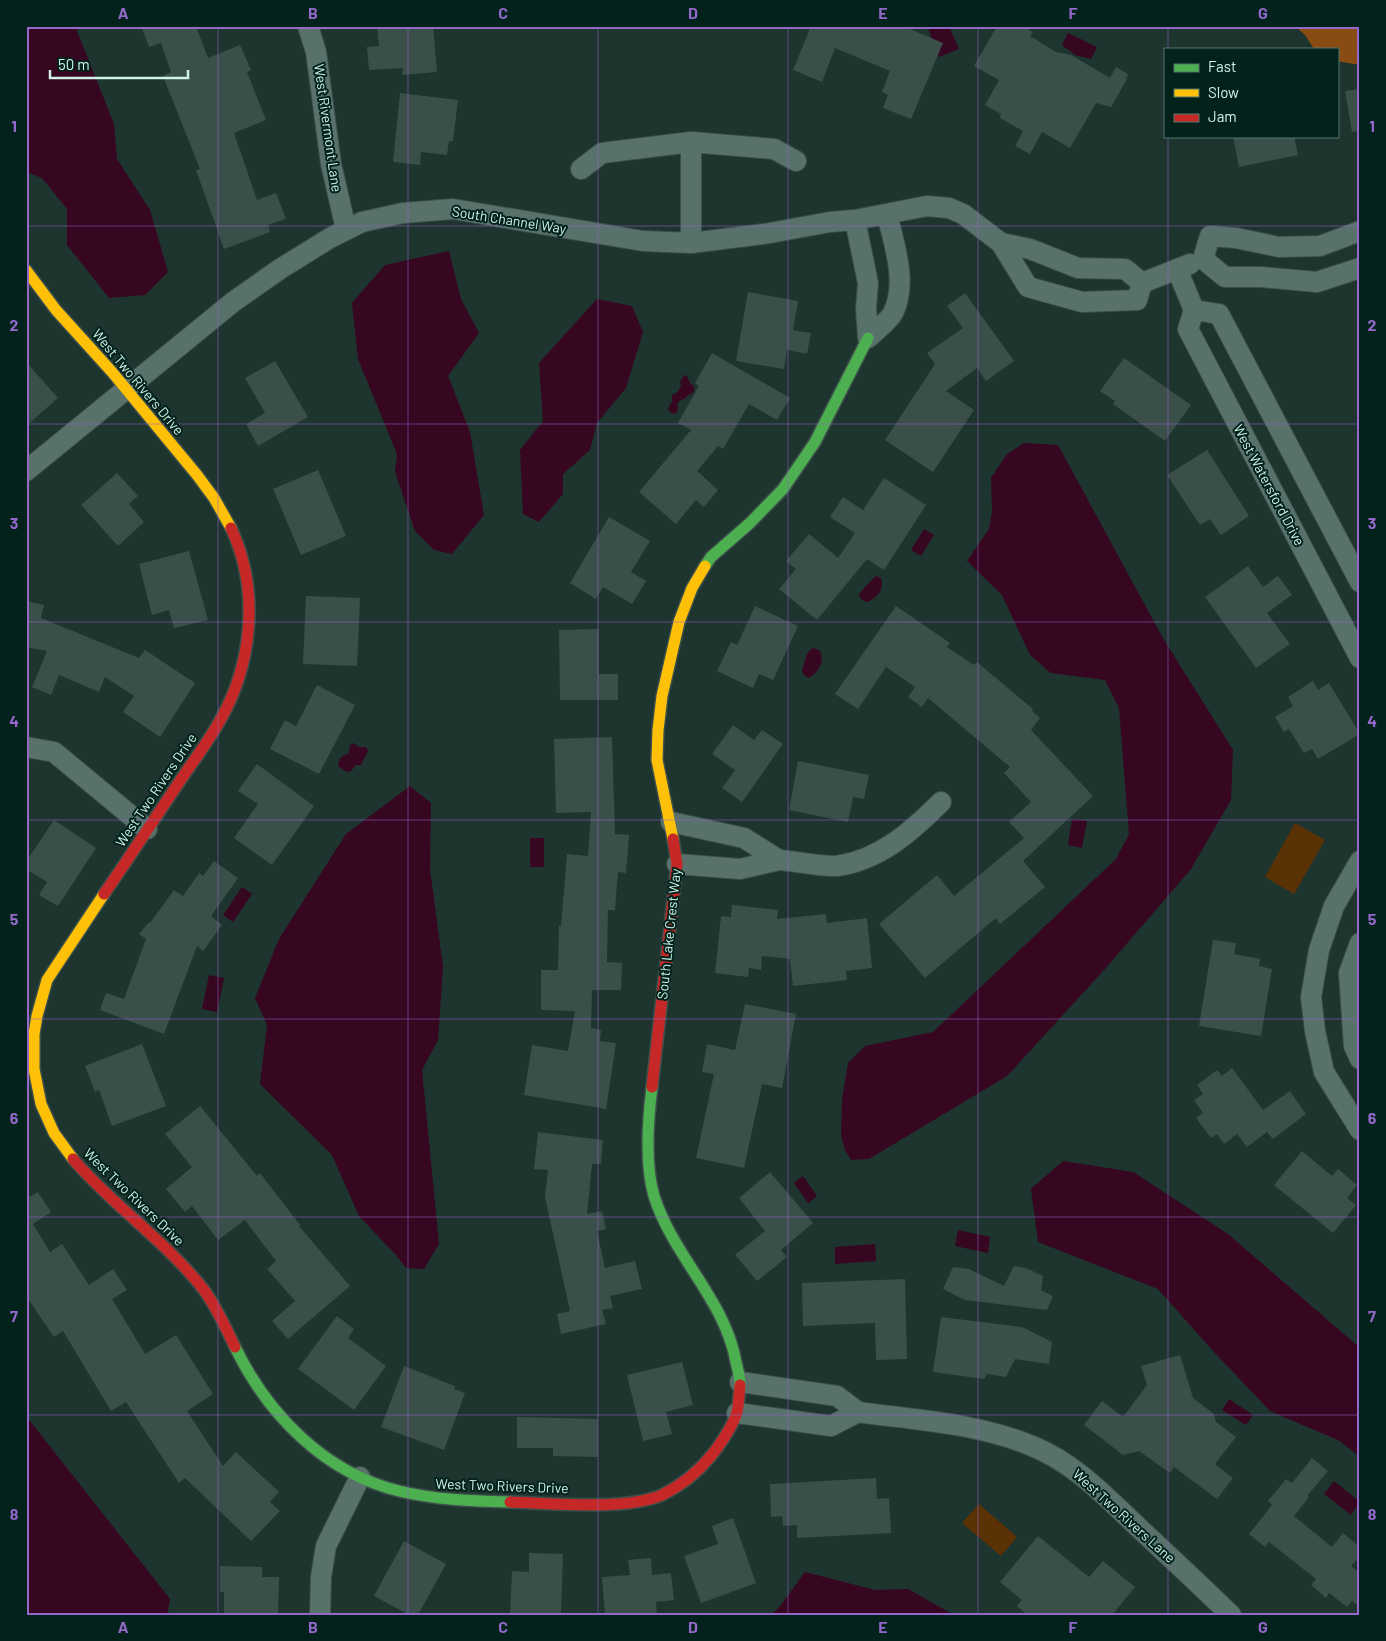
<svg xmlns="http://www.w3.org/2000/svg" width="1386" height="1641" font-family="Barlow,sans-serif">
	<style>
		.green { fill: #5b3106 }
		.forest { fill: #884b12 }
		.water { fill: #370620 }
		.building { fill: #3a4f49 }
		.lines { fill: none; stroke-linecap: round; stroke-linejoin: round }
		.street-casing { stroke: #3c4e49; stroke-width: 22 }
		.fast-casing { stroke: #3c4e49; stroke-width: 14 }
		.slow-casing { stroke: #3c4e49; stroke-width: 14 }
		.jam-casing { stroke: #3c4e49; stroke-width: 14 }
		.street { stroke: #58726b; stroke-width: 20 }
		.fast { stroke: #4caf50; stroke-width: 11 }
		.slow { stroke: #ffc107; stroke-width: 11 }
		.jam { stroke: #c62828; stroke-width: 11 }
		.grid { fill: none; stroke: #9468cb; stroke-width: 1; stroke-opacity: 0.55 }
		.labels { text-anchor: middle; stroke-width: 4; stroke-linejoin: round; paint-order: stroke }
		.street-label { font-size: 14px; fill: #cff3e8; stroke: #02221b }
		.neatline { fill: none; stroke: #9468cb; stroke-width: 2 }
		.grid-label { font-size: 16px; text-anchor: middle; font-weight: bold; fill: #9468cb }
	</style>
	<rect width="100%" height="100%" fill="#1e342e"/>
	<g class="green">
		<polygon points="1295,823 1325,840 1294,894 1265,877"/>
		<polygon points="979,1504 1017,1537 1001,1556 962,1523"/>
	</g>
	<polygon class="forest" points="1295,26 1360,26 1360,65 1337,61 1337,49 1314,49 1305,35"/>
	<g class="water">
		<polygon points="26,26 75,26 114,124 117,159 150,210 168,272 145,295 109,298 67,245 67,209 42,178 26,172"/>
		<polygon points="927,26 949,26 959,49 939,57"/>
		<polygon points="1068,33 1097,47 1091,59 1075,55 1062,45"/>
		<polygon points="449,251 461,299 479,333 448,376 470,432 484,515 452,554 434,550 415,531 395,472 397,454 358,359 352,303 385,265"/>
		<polygon points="597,299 632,306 643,332 626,388 597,423 590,450 563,474 563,494 539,522 523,514 520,450 543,421 539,363"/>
		<path d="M684,375L687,376L690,383L694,386V392L687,396L685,399L680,400L677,405L678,410L675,414L671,413L668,409L672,401V395C678,393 679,390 681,385L680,382Z"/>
		<polygon points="1024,443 1058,445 1164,640 1233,750 1231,800 1191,869 1104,970 1007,1076 869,1159 851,1160 845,1150 841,1135 842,1100 848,1063 865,1046 933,1032 1116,859 1129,834 1119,708 1105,680 1051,673 1030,655 1002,595 967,561 989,529 992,511 991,478 1007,454"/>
		<polygon points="924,529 934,535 921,556 911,550"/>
		<path d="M876,576L881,578C885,589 877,598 867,602L861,599L859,595C861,591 873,578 876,576Z"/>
		<path d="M813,648L819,650C826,660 819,672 809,678L804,675L802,670C806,662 804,653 813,648Z"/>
		<path d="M353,743L359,747H366L368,751L361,765H356L351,771L347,772L338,766C339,756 343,757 349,753L350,745Z"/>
		<polygon points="410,786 431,803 430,869 443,967 438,1040 422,1070 439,1244 424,1269 406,1268 395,1254 359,1216 332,1155 260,1084 267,1025 255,998 279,939 346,834"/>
		<polygon points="1072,819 1087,821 1082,848 1068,845"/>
		<rect x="530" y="838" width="14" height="29"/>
		<polygon points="242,887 252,894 233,922 223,915"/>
		<polygon points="209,975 224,978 217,1012 202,1009"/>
		<polygon points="1063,1161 1133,1172 1228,1234 1360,1348 1360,1457 1340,1441 1270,1411 1214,1352 1158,1289 1038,1242 1031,1189"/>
		<polygon points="803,1176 817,1196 808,1203 794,1183"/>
		<polygon points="958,1230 990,1237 988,1253 955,1246"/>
		<polygon points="875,1244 876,1261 835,1264 835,1247"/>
		<polygon points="1229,1399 1253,1415 1246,1425 1222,1410"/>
		<polygon points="26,1416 170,1599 167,1615 26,1615"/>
		<polygon points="1334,1481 1360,1502 1351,1515 1324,1494"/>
		<polygon points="805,1572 875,1590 908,1589 954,1615 771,1615 781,1605"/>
	</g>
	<g class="building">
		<polygon points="141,26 196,26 208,58 240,45 251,70 247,72 266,120 234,133 257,200 276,193 286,219 268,225 270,232 224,249 196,170 200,169 163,76 171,72 161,43 149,47"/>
		<polygon points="377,26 433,26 437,72 402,75 403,68 369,70 367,47 379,46"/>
		<polygon points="811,26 903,26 943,43 911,119 883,108 888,95 882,92 890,71 835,48 822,82 793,70"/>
		<polygon points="997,26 1023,26 1033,32 1030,36 1056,52 1071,55 1110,78 1116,67 1128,74 1126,81 1111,107 1096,103 1070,148 1042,132 1030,154 1015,146 1023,131 1000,118 1001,114 985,105 999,80 974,66"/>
		<polygon points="1360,89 1360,131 1352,132 1345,91"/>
		<polygon points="400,93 458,100 453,141 449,141 447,155 421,152 420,165 393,162"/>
		<polygon points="1233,136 1294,136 1298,155 1239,167"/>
		<polygon points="748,292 798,301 793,330 811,333 807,354 787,350 784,369 736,361"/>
		<polygon points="965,293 1014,361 986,381 977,368 946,391 974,410 933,472 885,440 935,364 927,353 963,328 947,306"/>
		<polygon points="712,353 790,398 777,420 749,404 723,449 718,446 697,471 718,490 704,507 696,500 676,524 639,492 691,430 678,423 699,386 695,383"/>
		<polygon points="1124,358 1191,405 1165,441 1113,404 1115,401 1100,391"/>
		<polygon points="275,361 308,417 258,446 246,424 265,413 245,378"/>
		<polygon points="26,362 58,398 26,426"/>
		<polygon points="1207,450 1249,516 1221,535 1210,519 1200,525 1167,475"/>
		<polygon points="318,470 346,536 301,555 273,489"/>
		<polygon points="117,473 138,496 129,504 144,522 118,546 81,505"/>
		<polygon points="884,478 926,505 884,570 867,559 817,620 779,589 796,569 786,561 809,534 838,558 855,533 830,517 843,497 863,510"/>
		<polygon points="609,517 650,541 631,572 646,581 632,604 603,587 596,599 570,583"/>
		<polygon points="189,551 208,620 174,628 169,610 152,615 139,564"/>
		<polygon points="1248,566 1263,587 1278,576 1292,595 1267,613 1290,644 1256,668 1205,597"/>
		<polygon points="306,596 360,598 357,666 303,664"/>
		<polygon points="26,601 44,605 41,618 139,658 145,650 195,683 160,737 123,712 134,696 105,677 99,692 59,675 51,695 32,687 47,651 26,647"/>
		<polygon points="755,606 798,626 773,680 759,674 753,688 717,671 731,642 737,645"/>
		<polygon points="896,606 950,643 947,647 974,665 977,662 1033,709 1032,711 1040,718 1031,730 1093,796 1023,861 1045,887 1000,924 996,918 925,978 879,924 937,875 954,896 1024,838 1009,822 1031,802 1004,773 1010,767 928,698 922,707 908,697 915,687 886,667 858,709 835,694"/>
		<polygon points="599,629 599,674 618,674 618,700 560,700 559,630"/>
		<polygon points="1313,681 1318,690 1329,683 1360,734 1318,759 1312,749 1304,753 1289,729 1284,732 1275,717 1293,706 1288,697"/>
		<polygon points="317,685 355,705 319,774 270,749 285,720 296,726"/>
		<polygon points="733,725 754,740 762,730 783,744 742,802 722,788 735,770 712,754"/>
		<polygon points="612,737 615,834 629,835 626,873 618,872 615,910 608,910 607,962 622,963 621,990 592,990 591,1028 601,1030 600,1041 616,1043 606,1109 524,1095 532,1045 568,1051 575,1011 541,1010 541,970 558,970 559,926 561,926 567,854 588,856 591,812 556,813 554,739"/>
		<polygon points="798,761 869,775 864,799 853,797 848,822 789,810"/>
		<polygon points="257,764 314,806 272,865 234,838 258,804 238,791"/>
		<polygon points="54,820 96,848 58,906 39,895 47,882 26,869 26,862"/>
		<polygon points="214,861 238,878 211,916 222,925 203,951 197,946 164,1034 100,1010 106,993 124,999 146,939 139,934 149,922 150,923 174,890 183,896 199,873 203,876"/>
		<polygon points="732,905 778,910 777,919 826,914 827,923 867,918 872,968 846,971 847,980 793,986 790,959 762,956 761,970 749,968 748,977 715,973 721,916 731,917"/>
		<polygon points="1213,940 1236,943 1234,954 1260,959 1259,966 1272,969 1261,1036 1199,1026"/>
		<polygon points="745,1004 796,1014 782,1088 762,1084 744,1168 696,1158 714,1074 702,1072 707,1044 735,1050"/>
		<polygon points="142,1044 166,1106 112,1126 99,1090 95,1092 85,1066"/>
		<polygon points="1232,1068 1263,1110 1290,1091 1306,1114 1273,1139 1267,1132 1247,1147 1237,1134 1224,1144 1217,1134 1211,1138 1196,1118 1203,1113 1194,1100 1203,1094 1197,1085 1217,1070 1222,1076"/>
		<polygon points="200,1106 257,1176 260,1173 300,1225 299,1226 350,1286 288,1339 272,1321 295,1301 267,1269 276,1261 245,1220 218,1240 192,1206 185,1212 166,1189 192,1167 165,1134"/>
		<polygon points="538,1132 603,1140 601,1164 592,1164 587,1214 602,1211 606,1229 597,1231 605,1268 635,1261 642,1289 610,1296 613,1308 602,1310 606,1324 561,1334 557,1314 570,1311 545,1197 548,1170 534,1169"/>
		<polygon points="1302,1151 1332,1176 1338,1169 1357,1185 1347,1198 1356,1205 1333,1233 1274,1185"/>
		<polygon points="770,1172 813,1223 781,1250 787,1257 757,1281 735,1255 765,1231 739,1198"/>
		<polygon points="38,1192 51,1212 33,1224 50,1252 62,1244 89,1285 113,1269 127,1290 112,1299 145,1354 176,1335 213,1394 187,1411 223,1466 236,1452 279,1492 270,1502 280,1511 251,1541 185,1478 179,1483 126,1402 111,1411 63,1331 54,1337 26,1296 26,1199"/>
		<polygon points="1014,1266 1026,1268 1043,1276 1041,1290 1053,1296 1047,1310 965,1300 943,1289 953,1267 969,1269 1004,1286"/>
		<polygon points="905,1279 907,1359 876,1360 875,1323 803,1326 802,1283"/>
		<polygon points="337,1316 354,1329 348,1338 386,1366 354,1410 298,1369"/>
		<polygon points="941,1317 1022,1327 1052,1342 1049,1364 1015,1359 1006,1377 987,1374 984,1379 933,1372"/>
		<polygon points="1180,1355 1193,1398 1214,1414 1216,1422 1236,1437 1215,1464 1233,1478 1217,1499 1174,1467 1170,1473 1139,1451 1123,1455 1084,1425 1102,1401 1123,1417 1147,1385 1141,1366"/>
		<polygon points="682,1362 693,1405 666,1412 672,1434 643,1441 627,1375"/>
		<polygon points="404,1366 455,1386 454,1389 465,1393 444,1450 381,1427"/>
		<polygon points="517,1417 598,1419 598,1457 553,1456 553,1448 517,1448"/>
		<polygon points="1312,1458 1328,1471 1307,1496 1309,1497 1294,1516 1332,1547 1343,1533 1360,1547 1360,1556 1351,1566 1360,1573 1360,1607 1352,1601 1347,1607 1329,1593 1326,1598 1311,1585 1316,1579 1269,1542 1265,1547 1249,1534 1272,1505 1268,1501 1286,1479 1292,1483"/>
		<polygon points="876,1478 877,1499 889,1498 891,1533 797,1538 797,1525 783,1526 782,1516 771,1517 770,1484"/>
		<polygon points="733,1518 756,1583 701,1603 684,1556 718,1544 712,1526"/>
		<polygon points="1038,1536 1089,1577 1103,1561 1135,1587 1112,1615 1027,1615 1017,1606 1022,1600 1000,1582"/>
		<polygon points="404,1541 446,1564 418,1615 409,1615 374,1596"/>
		<polygon points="529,1553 563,1554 561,1615 510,1615 512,1571 529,1572"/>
		<polygon points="651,1558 652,1575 671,1573 674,1600 656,1602 657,1615 605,1615 602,1577 630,1575 628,1560"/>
		<polygon points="220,1566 262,1567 262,1577 279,1577 278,1615 224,1615 224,1592 220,1592"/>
	</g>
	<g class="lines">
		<defs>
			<g id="street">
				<polyline points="308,26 316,52 331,164 346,229"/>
				<polyline points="581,169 602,153 691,142 774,149 796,161"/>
				<path d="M855,220L868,283L866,308L868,338C875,331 888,322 893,313C908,283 894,244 887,214"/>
				<polyline points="691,243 691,142"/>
				<polygon points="1001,243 1030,249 1078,268 1125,269 1142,283 1137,300 1082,302 1028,287"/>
				<polyline points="1203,259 1210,236 1236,238 1279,247 1320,246 1360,231"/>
				<polyline points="1203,259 1225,277 1261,277 1317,282 1360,268"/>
				<polyline points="1177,269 1194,310 1188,329 1360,658"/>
				<polyline points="1142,283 1190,264"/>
				<polyline points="1194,310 1219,314 1360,582"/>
				<polyline points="26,471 233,302 280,269 330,238 362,222 403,213 453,209 643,241 691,243 764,234 830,222 855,220 927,206 949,208 963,214 1001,243"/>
				<polyline points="26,747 54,752 147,829"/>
				<polyline points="671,822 744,838 779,860 740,869 677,864"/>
				<path d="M779,860C794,861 823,867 837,866C880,860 912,831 941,802"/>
				<polyline points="1360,861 1334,906 1319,950 1311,997 1315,1031 1324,1072 1360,1130"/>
				<polyline points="1360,943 1349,973 1354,1046 1360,1059"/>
				<path d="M858,1412C916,1420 977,1423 1032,1446C1075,1463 1107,1498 1140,1529C1170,1557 1201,1586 1231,1615"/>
				<polyline points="737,1413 831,1426 858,1412 837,1396 740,1382"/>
				<polyline points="320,1615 321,1577 326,1546 360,1477"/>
			</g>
			<g id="fast">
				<polyline points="705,566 711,557 750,523 783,489 815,442 868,338"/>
				<path d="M652,1087C648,1119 645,1165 654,1196C673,1256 725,1300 736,1362C738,1370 740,1377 740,1385"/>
				<path d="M235,1347C268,1415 325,1473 399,1491C436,1500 473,1501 510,1502"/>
			</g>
			<g id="slow">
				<polyline points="26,270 56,310 112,372 197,475 214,498 231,528"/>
				<polyline points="673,839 657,760 658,730 662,696 679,622 692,588 705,566"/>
				<polyline points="73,1159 54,1133 41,1104 34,1069 34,1034 37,1016 47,980 104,894"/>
			</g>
			<g id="jam">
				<path d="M104,894C129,858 153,821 178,784C191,764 206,745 218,724C253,665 260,590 231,528"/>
				<polyline points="652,1087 677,864 673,839"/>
				<path d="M73,1159C113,1206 166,1241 204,1290C217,1308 226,1328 235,1347"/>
				<path d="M510,1502C551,1503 625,1511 662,1495C680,1486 697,1473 710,1457C718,1448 734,1424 737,1412C739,1403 739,1394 740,1385"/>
			</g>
		</defs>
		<use href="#street" class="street-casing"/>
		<use href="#fast" class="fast-casing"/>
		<use href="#slow" class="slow-casing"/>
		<use href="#jam" class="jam-casing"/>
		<use href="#street" class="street"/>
		<use href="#fast" class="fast"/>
		<use href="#slow" class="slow"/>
		<use href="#jam" class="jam"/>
	</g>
	<path class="grid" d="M218,26V1615M408,26V1615M598,26V1615M788,26V1615M978,26V1615M1168,26V49M1168,136V1615M26,226H1360M26,424H1360M26,622H1360M26,820H1360M26,1019H1360M26,1217H1360M26,1415H1360"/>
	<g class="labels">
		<g class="street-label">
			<text transform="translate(328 128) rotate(82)" y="5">West Rivermont Lane</text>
			<text transform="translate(509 220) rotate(9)" y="5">South Channel Way</text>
			<text transform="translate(138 382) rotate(50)" y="5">West Two Rivers Drive</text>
			<text transform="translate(1269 485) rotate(62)" y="5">West Watersford Drive</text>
			<text transform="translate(156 790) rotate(-56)" y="5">West Two Rivers Drive</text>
			<text transform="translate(669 934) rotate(-84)" y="5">South Lake Crest Way</text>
			<text transform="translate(134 1197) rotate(44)" y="5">West Two Rivers Drive</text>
			<text transform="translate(502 1486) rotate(2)" y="5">West Two Rivers Drive</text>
			<text transform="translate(1124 1516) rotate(42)" y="5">West Two Rivers Lane</text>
		</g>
	</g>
	<rect width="1386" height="1641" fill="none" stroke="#02221b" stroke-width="55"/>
	<rect x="1164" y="48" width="175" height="90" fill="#02221b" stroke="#54766d"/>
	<rect x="1174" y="64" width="25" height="8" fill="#4caf50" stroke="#54766d"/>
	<text x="1208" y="72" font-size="15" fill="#cff3e8">Fast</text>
	<rect x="1174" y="89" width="25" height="8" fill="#ffc107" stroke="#54766d"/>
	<text x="1208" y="98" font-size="15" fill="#cff3e8">Slow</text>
	<rect x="1174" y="114" width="25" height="8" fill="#c62828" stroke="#54766d"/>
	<text x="1208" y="122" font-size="15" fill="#cff3e8">Jam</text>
	<path d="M50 70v8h138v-8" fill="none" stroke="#cff3e8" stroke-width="2.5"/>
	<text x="58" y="70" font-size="15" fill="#cff3e8" stroke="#02221b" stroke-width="4" paint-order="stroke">50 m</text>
	<rect x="28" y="28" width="1330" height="1586" class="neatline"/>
	<g class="grid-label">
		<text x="123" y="19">A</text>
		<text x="313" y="19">B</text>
		<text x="503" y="19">C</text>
		<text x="693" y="19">D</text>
		<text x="883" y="19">E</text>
		<text x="1073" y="19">F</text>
		<text x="1263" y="19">G</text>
		<text x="14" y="132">1</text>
		<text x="1372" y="132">1</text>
		<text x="14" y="331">2</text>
		<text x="1372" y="331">2</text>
		<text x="14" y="529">3</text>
		<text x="1372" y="529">3</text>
		<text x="14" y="727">4</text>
		<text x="1372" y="727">4</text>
		<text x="14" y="925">5</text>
		<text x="1372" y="925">5</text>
		<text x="14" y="1124">6</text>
		<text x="1372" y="1124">6</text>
		<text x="14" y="1322">7</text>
		<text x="1372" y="1322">7</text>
		<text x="14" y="1520">8</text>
		<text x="1372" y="1520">8</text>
		<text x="123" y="1633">A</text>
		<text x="313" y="1633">B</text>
		<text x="503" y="1633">C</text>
		<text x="693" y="1633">D</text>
		<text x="883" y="1633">E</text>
		<text x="1073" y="1633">F</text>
		<text x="1263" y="1633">G</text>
	</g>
</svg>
